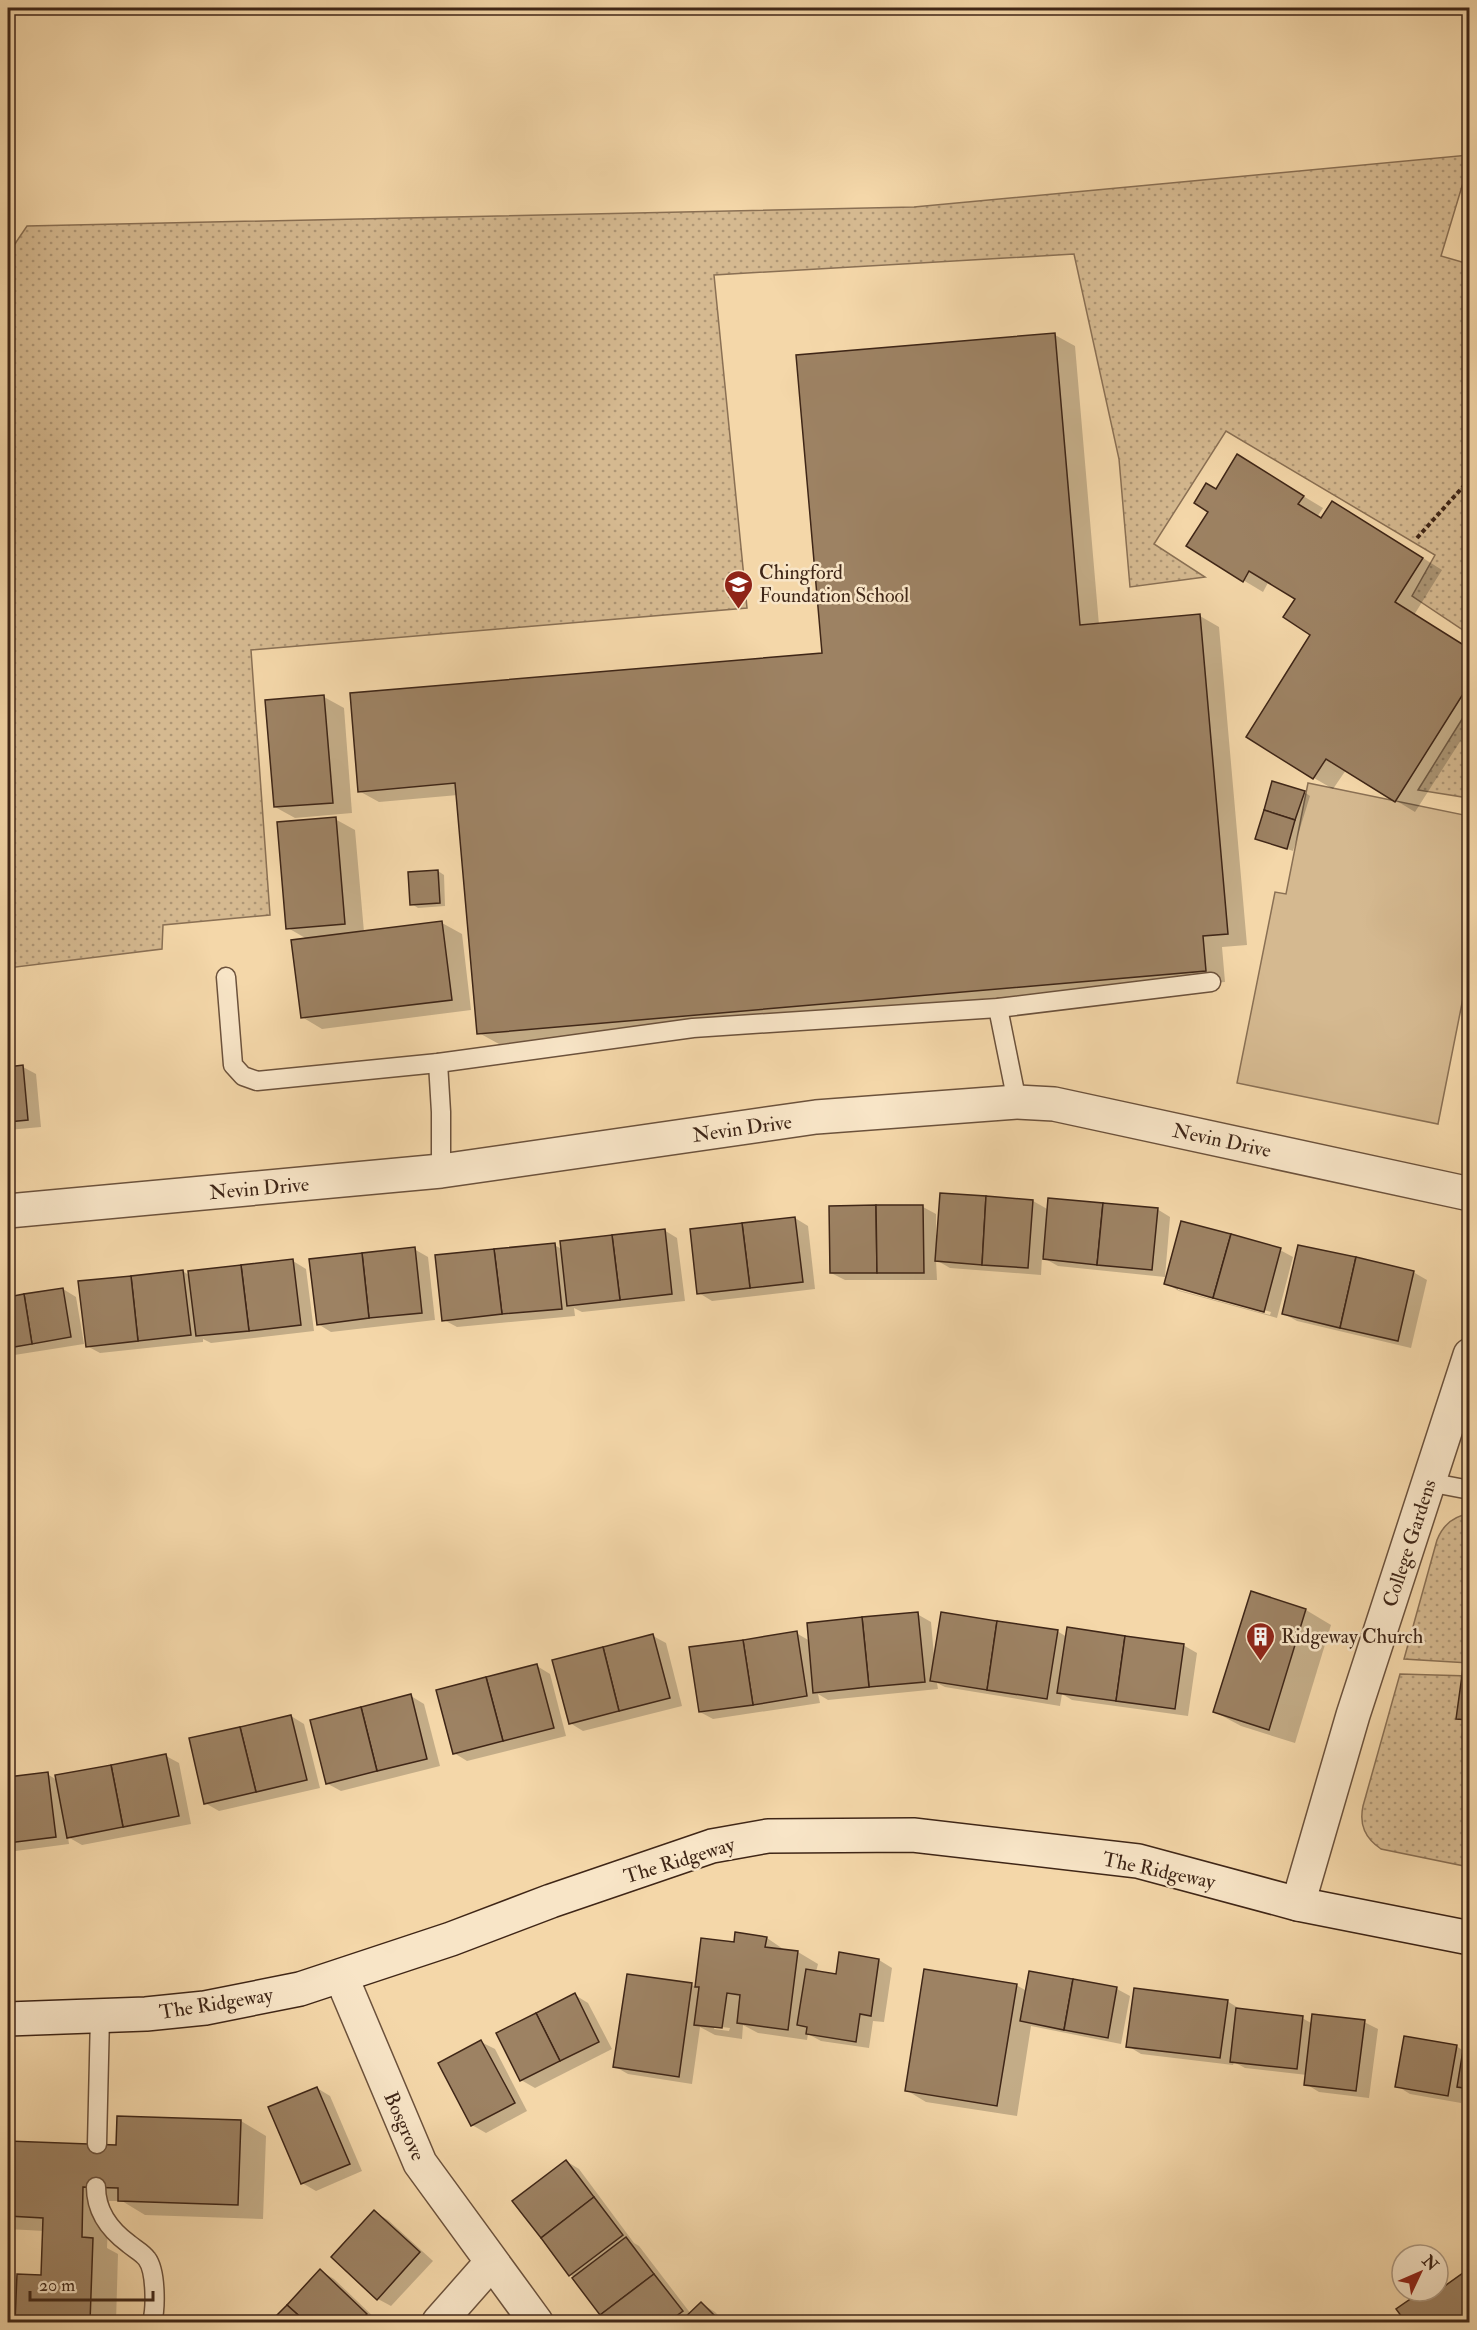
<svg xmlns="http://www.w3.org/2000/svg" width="1477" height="2330" font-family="'IM FELL Double Pica',serif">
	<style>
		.grass { fill: url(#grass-dots); stroke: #8a7054; stroke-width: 1.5 }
		.park { fill: #d5b990; stroke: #8a7054; stroke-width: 1.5 }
		.shadow { fill: #0003; fill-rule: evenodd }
		.building { fill: #9d8263; stroke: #3f2617; stroke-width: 1.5 }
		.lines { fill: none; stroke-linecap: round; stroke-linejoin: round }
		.service-casing { stroke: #6c523c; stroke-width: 21 }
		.minor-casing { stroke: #6c523c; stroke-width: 36 }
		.secondary-casing { stroke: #3f2617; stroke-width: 36 }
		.path { stroke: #3f2617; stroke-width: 4; stroke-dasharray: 4.5 3; stroke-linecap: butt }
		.service { stroke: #f8e5c7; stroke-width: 18 }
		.minor { stroke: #f8e5c7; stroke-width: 33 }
		.secondary { stroke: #f8e5c7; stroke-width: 33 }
		.labels { text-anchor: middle; stroke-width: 5; stroke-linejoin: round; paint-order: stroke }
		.poi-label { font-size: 20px; fill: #3f2617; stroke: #f8e5c7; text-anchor: start }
		.street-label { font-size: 20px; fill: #3f2617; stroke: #f8e5c7 }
	</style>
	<defs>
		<pattern id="grass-dots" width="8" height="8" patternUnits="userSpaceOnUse" patternTransform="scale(1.5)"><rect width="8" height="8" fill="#d5b990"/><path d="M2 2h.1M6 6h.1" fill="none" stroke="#ae9675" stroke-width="1.8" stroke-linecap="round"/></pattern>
	</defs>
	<rect width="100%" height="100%" fill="#f4d7a9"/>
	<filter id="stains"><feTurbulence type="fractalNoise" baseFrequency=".00333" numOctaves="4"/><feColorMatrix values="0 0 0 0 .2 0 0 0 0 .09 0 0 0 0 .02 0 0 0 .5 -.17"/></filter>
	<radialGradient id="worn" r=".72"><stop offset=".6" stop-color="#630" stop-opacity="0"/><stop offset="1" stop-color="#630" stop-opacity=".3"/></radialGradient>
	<g class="grass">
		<polygon points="1469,155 1469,163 1441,256 1469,264 1469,634 1412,596 1435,555 1226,431 1154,544 1205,577 1130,587 1119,459 1074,254 714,275 747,608 251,650 270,915 163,925 162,949 8,968 8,254 27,226 914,207"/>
		<polygon points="1469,708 1469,798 1418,790"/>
		<path d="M1469,1514V1663L1404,1659L1437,1540C1443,1525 1453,1516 1469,1514Z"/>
		<path d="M1400,1674L1469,1676L1462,1738L1469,1740V1867L1381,1849C1365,1838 1359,1825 1363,1806Z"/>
	</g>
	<polygon class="park" points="1308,783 1469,816 1469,968 1438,1124 1237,1083 1275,892 1286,894"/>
	<g class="shadow">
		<polygon points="642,8 752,8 752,9 646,10"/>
		<polygon points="1055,335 1075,346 1099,625 1200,616 1219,627 1247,945 1222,947 1225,982 499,1044 479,1033 458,795 379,802 359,791 824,654"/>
		<polygon points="1257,468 1323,508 1317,517 1322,519 1353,514 1442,570 1414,615 1470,650 1470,726 1415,812 1346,770 1333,789 1314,778 1312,634 1297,598 1269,581 1263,592 1243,580 1210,511 1216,490"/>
		<polygon points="324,697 344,708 352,813 295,818 275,807"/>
		<polygon points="1304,792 1310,796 1293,851 1256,838"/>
		<polygon points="335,819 355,830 364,932 442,923 462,934 471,1010 322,1029 302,1017 307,939 288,928"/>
		<polygon points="438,871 444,875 445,906 418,908 412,904"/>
		<polygon points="23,1067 36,1074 41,1127 8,1130 8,1068"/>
		<polygon points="941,1195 1033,1201 1049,1210 1157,1209 1170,1217 1165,1277 1058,1266 1042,1257 1041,1275 950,1268 936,1260 937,1280 845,1280 831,1273 923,1207 936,1214 936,1235 939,1235"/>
		<polygon points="795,1218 808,1226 815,1289 712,1301 699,1293"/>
		<polygon points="664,1230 677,1238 685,1301 582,1312 574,1308 575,1316 457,1327 444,1320 554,1245 562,1249"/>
		<polygon points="414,1249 428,1257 435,1320 331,1332 318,1324"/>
		<path d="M1280,1250L1293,1257L1277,1318L1179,1291L1165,1283ZM1178,1286L1271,1312L1270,1315L1178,1290Z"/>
		<polygon points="293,1261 306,1269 314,1331 211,1343 203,1339 203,1342 100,1353 87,1346 183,1271 190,1276"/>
		<polygon points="1413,1272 1427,1280 1411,1348 1297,1321 1284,1314"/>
		<polygon points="63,1289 76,1297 84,1344 8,1356 8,1298"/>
		<polygon points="1252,1593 1306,1610 1331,1625 1295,1743 1241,1726 1215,1712"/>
		<polygon points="917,1614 931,1622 934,1656 1057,1631 1067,1637 1183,1645 1197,1653 1188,1716 1072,1700 1062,1694 1060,1706 945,1687 937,1683 938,1689 828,1700 818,1694 820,1703 713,1719 700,1712 796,1633 810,1641"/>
		<polygon points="1470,1629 1470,1725 1458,1718"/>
		<polygon points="653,1636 666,1643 682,1706 583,1731 570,1723"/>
		<polygon points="537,1666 550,1674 566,1736 467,1761 454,1753"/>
		<polygon points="411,1696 424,1704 440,1766 341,1791 328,1784"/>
		<polygon points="291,1716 304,1724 320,1788 219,1811 205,1803"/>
		<polygon points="166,1756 179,1763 191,1824 82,1845 68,1837 69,1844 8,1852 8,1779 47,1774 57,1780"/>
		<path d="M767,1938L786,1951L798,1952L818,1964L816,1972L838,1975L879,1960L892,1968L884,2022L873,2021L869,2048L821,2041L808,2034L807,2040L758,2033L743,2025L742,2039L715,2035L700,2027L692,2084L628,2074L614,2066L692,1985L696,1987L702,1940L735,1944ZM714,2026L730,2028L729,2031L714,2029Z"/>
		<polygon points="1030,1973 1117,1989 1130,1996 1121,2044 1031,2026 1017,2116 926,2102 906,2090 1016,1985 1027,1991"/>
		<polygon points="575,1995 588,2003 612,2049 535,2088 521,2080"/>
		<polygon points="1227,2001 1240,2009 1302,2018 1313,2024 1364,2022 1378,2029 1369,2098 1319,2092 1306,2084 1307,2075 1245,2068 1234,2062 1233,2065 1141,2054 1128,2046"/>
		<polygon points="481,2042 495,2049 527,2111 486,2133 472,2125"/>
		<polygon points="1456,2046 1464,2051 1470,2047 1470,2092 1463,2089 1461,2103 1410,2094 1397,2086"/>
		<polygon points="317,2088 330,2096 362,2171 316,2191 302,2183"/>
		<polygon points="241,2121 266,2136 263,2219 145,2215 122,2201 109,2201 107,2248 118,2254 116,2322 17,2322 19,2276 42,2277 44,2231 8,2229 8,2143 117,2147"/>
		<polygon points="566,2161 579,2169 634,2243 639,2246 691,2314 702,2304 715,2312 725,2322 608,2322 575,2277 570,2275"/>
		<polygon points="374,2212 388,2220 433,2261 391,2306 378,2299"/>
		<polygon points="1470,2270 1470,2322 1397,2322 1404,2317 1425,2291 1435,2294"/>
		<polygon points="321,2271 334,2279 379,2322 272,2322"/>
	</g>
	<g class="building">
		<polygon points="1055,333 1080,625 1200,614 1228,934 1203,936 1206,971 477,1034 455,783 358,792 350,693 822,653 796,355"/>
		<polygon points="1237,454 1304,496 1298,504 1321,518 1332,501 1423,558 1395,602 1470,649 1470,683 1395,802 1326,759 1313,779 1246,737 1310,635 1283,617 1295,599 1249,571 1243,582 1186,546 1208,512 1194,503 1206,483 1216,489"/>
		<polygon points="324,695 333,803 274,807 265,700"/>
		<polygon points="1272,781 1305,791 1295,820 1264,810"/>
		<polygon points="1264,810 1295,820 1287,849 1255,839"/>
		<polygon points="336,817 345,924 286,929 277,822"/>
		<polygon points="438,870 440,903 410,905 408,872"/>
		<polygon points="442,921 452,1000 301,1018 291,940"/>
		<polygon points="23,1065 28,1120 8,1122 8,1067"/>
		<polygon points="940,1193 986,1196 982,1265 935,1261"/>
		<polygon points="986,1196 1033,1200 1028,1268 982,1265"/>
		<polygon points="1048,1198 1103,1203 1097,1265 1043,1259"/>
		<polygon points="1103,1203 1158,1208 1152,1270 1097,1265"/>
		<polygon points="876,1205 877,1273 830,1273 829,1206"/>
		<polygon points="876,1205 923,1205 924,1273 877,1273"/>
		<polygon points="795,1217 803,1282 750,1288 742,1223"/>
		<polygon points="1181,1221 1231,1234 1213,1298 1164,1284"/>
		<polygon points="742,1223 750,1288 697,1294 690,1229"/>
		<polygon points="665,1229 672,1294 620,1300 612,1235"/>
		<polygon points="1231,1234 1281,1248 1264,1312 1213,1298"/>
		<polygon points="612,1235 620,1300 567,1306 560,1241"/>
		<polygon points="555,1243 562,1309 502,1314 494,1249"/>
		<polygon points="1298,1245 1356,1257 1340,1328 1282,1314"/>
		<polygon points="415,1247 422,1313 369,1318 362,1253"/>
		<polygon points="494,1249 502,1314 442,1321 435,1255"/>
		<polygon points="362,1253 369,1318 317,1325 309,1259"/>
		<polygon points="1356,1257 1414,1271 1398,1341 1340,1328"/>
		<polygon points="293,1259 301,1325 249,1331 241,1265"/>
		<polygon points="241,1265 249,1331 196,1336 188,1271"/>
		<polygon points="183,1270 191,1335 138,1341 131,1276"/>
		<polygon points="131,1276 138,1341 86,1347 78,1281"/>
		<polygon points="63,1288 71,1337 32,1344 24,1294"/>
		<polygon points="24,1294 32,1344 8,1348 8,1297"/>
		<polygon points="1251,1591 1306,1609 1269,1730 1213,1712"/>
		<polygon points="918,1612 925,1682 869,1687 862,1617"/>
		<polygon points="941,1612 997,1621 987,1690 930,1681"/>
		<polygon points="862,1617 869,1687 813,1693 807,1623"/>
		<polygon points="1470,1617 1470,1720 1456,1719"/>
		<polygon points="997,1621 1058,1630 1047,1699 987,1690"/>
		<polygon points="1067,1627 1125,1636 1116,1701 1057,1693"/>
		<polygon points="797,1631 807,1696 753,1705 743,1640"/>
		<polygon points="653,1634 670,1698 619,1711 603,1647"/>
		<polygon points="1125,1636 1184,1644 1175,1709 1116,1701"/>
		<polygon points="743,1640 753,1705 699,1712 689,1647"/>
		<polygon points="603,1647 619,1711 569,1724 552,1660"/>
		<polygon points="537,1664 554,1728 503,1741 486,1677"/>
		<polygon points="486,1677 503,1741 453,1754 436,1690"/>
		<polygon points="411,1694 427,1759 377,1771 361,1707"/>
		<polygon points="361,1707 377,1771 326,1784 310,1720"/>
		<polygon points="291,1715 307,1780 256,1792 240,1727"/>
		<polygon points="240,1727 256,1792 204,1804 189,1738"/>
		<polygon points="166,1754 179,1816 123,1827 111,1765"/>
		<polygon points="111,1765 123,1827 67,1838 55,1775"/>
		<polygon points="48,1772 56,1837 8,1843 8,1777"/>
		<polygon points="735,1932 767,1937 765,1947 798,1951 788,2030 737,2023 740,1995 727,1993 722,2028 694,2025 699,1987 695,1987 701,1938 734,1942"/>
		<polygon points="839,1952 879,1959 871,2016 860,2014 856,2042 806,2034 807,2027 797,2025 806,1969 836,1974"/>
		<polygon points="924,1969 1017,1984 997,2106 905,2091"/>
		<polygon points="1029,1971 1073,1979 1064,2030 1020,2021"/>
		<polygon points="627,1974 692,1983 679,2077 613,2067"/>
		<polygon points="1073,1979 1117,1987 1108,2038 1064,2030"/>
		<polygon points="1134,1988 1228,2000 1220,2058 1126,2047"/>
		<polygon points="575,1993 599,2042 560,2061 536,2013"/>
		<polygon points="1236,2008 1303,2016 1297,2069 1230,2062"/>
		<polygon points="536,2013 560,2061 520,2081 496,2033"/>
		<polygon points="1312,2014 1365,2020 1356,2091 1304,2085"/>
		<polygon points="1404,2036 1457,2045 1448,2096 1395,2087"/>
		<polygon points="481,2040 515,2103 471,2126 438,2063"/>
		<polygon points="1464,2044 1470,2045 1470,2089 1457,2087"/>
		<polygon points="317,2087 350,2164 301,2184 268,2107"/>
		<polygon points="117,2116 241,2120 238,2205 118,2201 118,2188 83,2187 82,2237 93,2238 90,2322 15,2322 17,2274 41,2275 43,2218 8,2216 8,2141 116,2145"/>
		<polygon points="566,2160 594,2197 541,2238 512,2201"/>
		<polygon points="594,2197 623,2235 569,2276 541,2238"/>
		<polygon points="374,2210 420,2252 377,2300 331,2257"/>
		<polygon points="626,2237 654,2274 600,2315 572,2278"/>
		<polygon points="1470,2268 1470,2322 1394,2322 1402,2317 1396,2309 1422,2291 1429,2291 1432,2295"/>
		<polygon points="320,2269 367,2314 359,2322 306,2322 287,2305"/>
		<polygon points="654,2274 683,2311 668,2322 606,2322 600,2315"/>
		<polygon points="701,2302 721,2322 680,2322"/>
		<polygon points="287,2305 306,2322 270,2322"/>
	</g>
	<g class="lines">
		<defs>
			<g id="service">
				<polyline points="226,977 233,1065 243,1076 257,1081 438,1063 693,1028 998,1008 1211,982"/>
				<polyline points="998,1008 1017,1102"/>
				<polyline points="438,1063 441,1112 441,1171"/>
				<polyline points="1428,1482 1470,1490"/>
				<polyline points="97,2144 100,2016"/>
				<path d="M96,2187C96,2212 110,2230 129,2244C135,2249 143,2253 147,2259C156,2271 156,2308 152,2322"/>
			</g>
			<g id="minor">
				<polyline points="8,1211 441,1171 816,1117 1017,1102 1054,1104 1470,1194"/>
				<polyline points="1298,1904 1353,1715 1470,1355"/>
				<polyline points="341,1976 420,2163 536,2322"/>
				<polyline points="439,2322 491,2263"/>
			</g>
			<polyline id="secondary" points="8,2019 146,2014 205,2008 300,1989 451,1939 551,1901 712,1846 768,1836 913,1835 1138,1861 1298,1904 1470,1938"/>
		</defs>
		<use href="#service" class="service-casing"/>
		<use href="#minor" class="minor-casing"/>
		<use href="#secondary" class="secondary-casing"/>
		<polyline class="path" points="1417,538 1470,479"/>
		<use href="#service" class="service"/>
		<use href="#minor" class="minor"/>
		<use href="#secondary" class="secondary"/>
	</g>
	<defs>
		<symbol id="school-pin" viewBox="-11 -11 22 30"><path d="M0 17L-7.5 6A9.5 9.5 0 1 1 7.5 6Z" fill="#8f2418" stroke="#f8e5c7"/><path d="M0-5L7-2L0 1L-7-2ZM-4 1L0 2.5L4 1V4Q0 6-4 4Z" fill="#fff"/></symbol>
		<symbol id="building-pin" viewBox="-11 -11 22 30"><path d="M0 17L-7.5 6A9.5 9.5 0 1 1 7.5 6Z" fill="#8f2418" stroke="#f8e5c7"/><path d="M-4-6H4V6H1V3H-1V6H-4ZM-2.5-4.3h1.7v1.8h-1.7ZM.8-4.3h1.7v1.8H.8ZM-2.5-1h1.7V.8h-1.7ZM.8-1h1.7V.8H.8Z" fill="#fff"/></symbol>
	</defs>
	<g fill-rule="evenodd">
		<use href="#school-pin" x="722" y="568" width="33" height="45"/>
		<use href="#building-pin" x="1244" y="1620" width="33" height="45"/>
	</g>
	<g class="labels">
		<g class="poi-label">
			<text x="759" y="579">Chingford<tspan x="759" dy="23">Foundation School</tspan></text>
			<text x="1281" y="1643">Ridgeway Church</text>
		</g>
		<g class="street-label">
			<text transform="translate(742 1128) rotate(-8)" y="7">Nevin Drive</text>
			<text transform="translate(1222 1140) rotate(12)" y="7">Nevin Drive</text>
			<text transform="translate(259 1188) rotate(-5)" y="7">Nevin Drive</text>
			<text transform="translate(1409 1543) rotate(-72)" y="7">College Gardens</text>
			<text transform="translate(679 1860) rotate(-17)" y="7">The Ridgeway</text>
			<text transform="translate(1159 1870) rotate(12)" y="7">The Ridgeway</text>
			<text transform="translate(216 2003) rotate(-9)" y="7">The Ridgeway</text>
			<text transform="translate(405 2126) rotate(66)" y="7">Bosgrove</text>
		</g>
	</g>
	<rect width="1477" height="2330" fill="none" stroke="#f4d7a9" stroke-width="30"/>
	<rect x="9" y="9" width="1459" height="2312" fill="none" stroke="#3f2617" stroke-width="3"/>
	<rect x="15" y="15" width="1447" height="2300" fill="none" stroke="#3f2617" stroke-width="1.5"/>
	<g transform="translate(1420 2273) rotate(46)"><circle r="28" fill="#f8e5c7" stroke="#ae9981" stroke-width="1.5"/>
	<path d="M0-4.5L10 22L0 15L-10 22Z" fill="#8f2418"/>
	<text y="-9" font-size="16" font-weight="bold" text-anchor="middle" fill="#3f2617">N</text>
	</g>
	<path d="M30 2291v9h123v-9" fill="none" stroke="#3f2617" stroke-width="3"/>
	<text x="39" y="2291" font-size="18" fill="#3f2617" stroke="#f8e5c7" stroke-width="4.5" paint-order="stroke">20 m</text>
	<rect width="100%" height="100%" filter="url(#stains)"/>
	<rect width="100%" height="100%" fill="url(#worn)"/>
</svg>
